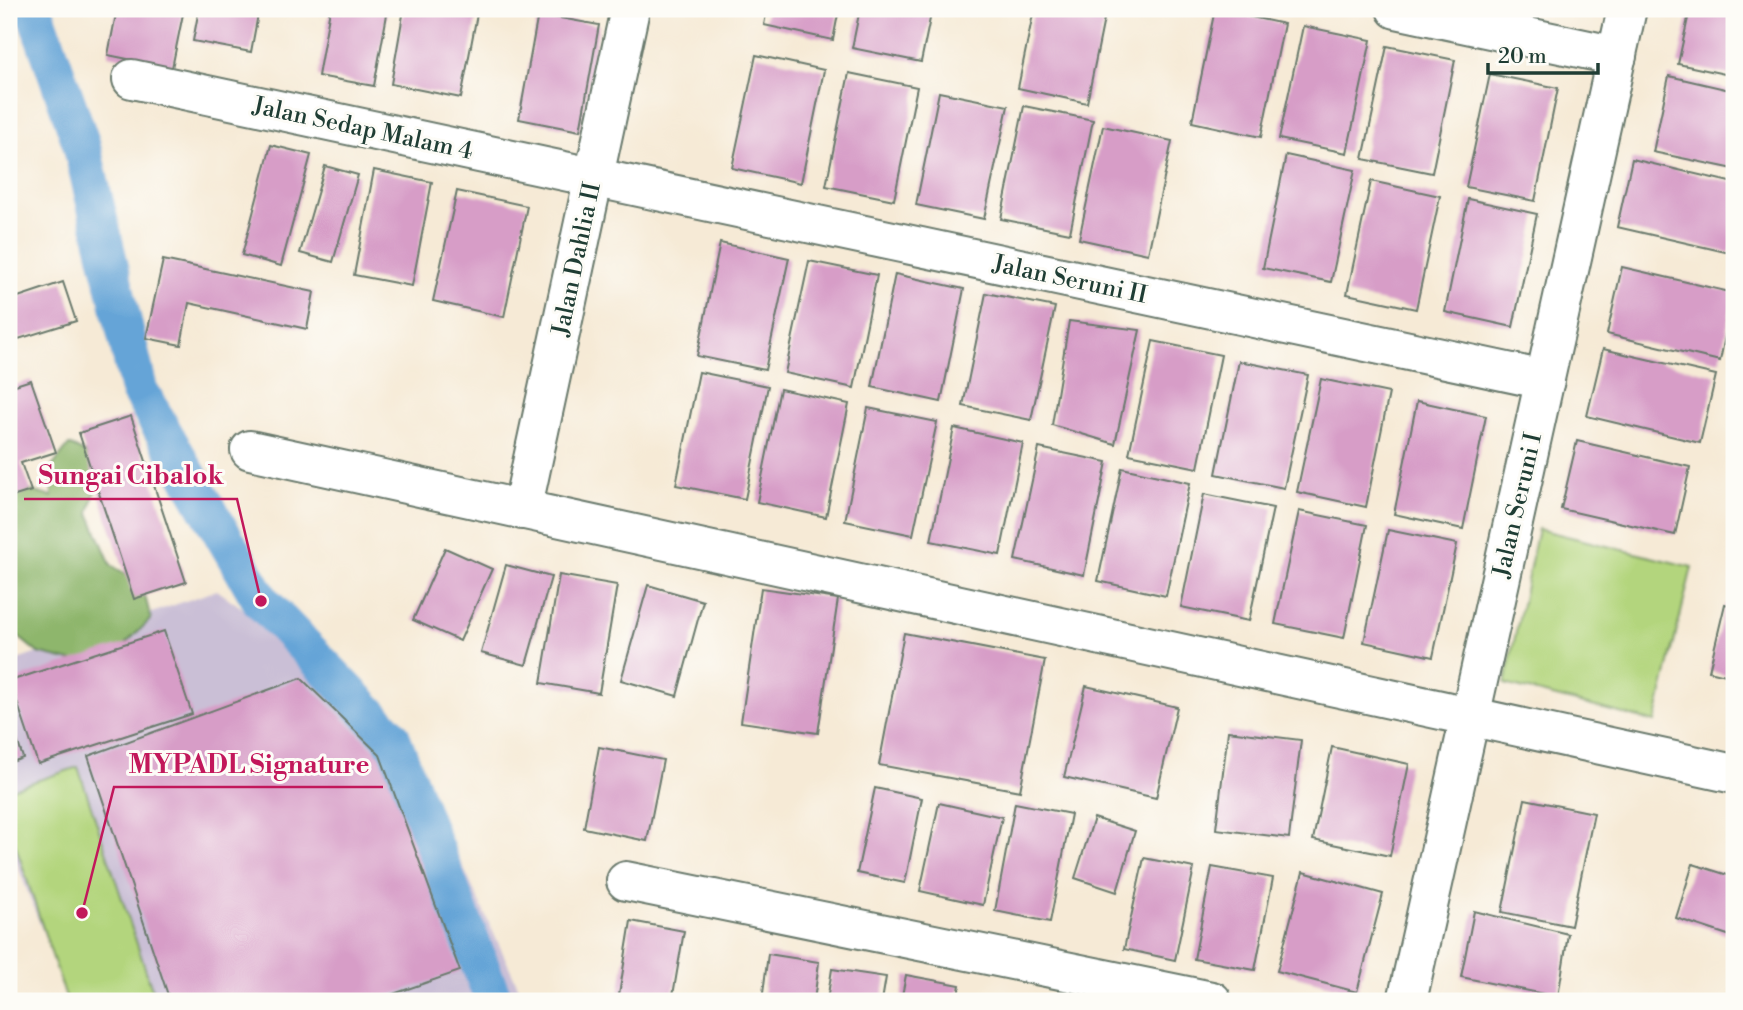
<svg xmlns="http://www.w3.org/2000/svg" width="1743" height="1010" font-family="'Libre Bodoni',serif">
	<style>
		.industrial { fill: #cabfd6 }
		.green { fill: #b3d57d; stroke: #698958; stroke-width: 2 }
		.forest { fill: #8eb66c; stroke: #567a50; stroke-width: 2 }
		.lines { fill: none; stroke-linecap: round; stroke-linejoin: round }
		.canal { stroke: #65a4d7; stroke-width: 38 }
		.building { fill: #d79dc7 }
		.minor-casing { stroke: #6a7a6d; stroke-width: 42 }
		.minor { stroke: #fff; stroke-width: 38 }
		.labels { text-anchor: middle; stroke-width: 6; stroke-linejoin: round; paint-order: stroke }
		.street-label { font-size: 24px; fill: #1f3d34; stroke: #fdfcf7 }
		.leader { fill: none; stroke: #c2185b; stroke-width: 2.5 }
		.callout-dot { fill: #c2185b; stroke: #fdfcf7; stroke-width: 2.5 }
		.callout-label { font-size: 26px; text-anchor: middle; font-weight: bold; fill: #c2185b; stroke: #fdfcf7; stroke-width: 6; stroke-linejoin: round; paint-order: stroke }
	</style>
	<rect width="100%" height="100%" fill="#fdfcf7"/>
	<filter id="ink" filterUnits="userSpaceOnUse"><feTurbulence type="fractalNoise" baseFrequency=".0143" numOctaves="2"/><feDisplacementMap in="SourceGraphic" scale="14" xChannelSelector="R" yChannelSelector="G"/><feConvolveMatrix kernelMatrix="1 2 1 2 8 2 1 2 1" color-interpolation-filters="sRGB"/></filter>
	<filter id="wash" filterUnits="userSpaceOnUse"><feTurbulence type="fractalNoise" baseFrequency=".00686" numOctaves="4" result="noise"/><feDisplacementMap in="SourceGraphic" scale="28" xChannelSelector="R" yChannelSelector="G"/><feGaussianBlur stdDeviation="1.57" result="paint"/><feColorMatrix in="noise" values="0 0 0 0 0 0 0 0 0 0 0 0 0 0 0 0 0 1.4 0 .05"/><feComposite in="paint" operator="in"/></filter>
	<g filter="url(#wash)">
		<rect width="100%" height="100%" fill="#f6ead6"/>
		<polygon class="industrial" points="217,590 393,715 525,1001 69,1001 9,843 9,663"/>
		<g class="green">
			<polygon points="1538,529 1692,567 1655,722 1505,684"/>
			<polygon points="78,767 156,1001 67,1001 9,825 9,790"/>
		</g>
		<polygon class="forest" points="69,445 103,462 89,513 111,565 142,584 151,619 114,655 83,664 38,653 9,629 9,489 14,486 52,497 51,468"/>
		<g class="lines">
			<polyline class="canal" points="34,9 81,143 139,390 261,601 391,736 494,1001"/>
		</g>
		<g id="blocks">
			<g class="building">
				<polygon points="117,9 184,9 172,68 108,55"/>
				<polygon points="199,9 259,9 251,52 193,41"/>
				<polygon points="330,9 388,9 374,86 318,76"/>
				<polygon points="404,9 478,9 461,98 391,84"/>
				<polygon points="767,9 839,9 833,40 764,25"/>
				<polygon points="860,9 932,9 921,62 852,48"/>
				<polygon points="1034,9 1106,9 1087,103 1018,88"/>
				<polygon points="1215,9 1284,24 1261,137 1192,122"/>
				<polygon points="1690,9 1734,9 1734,76 1678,64"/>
				<polygon points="538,14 599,25 580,131 519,119"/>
				<polygon points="1303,26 1371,40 1347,153 1279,139"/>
				<polygon points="1387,46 1455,60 1432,173 1363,159"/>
				<polygon points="756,55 824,70 801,183 732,168"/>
				<polygon points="849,73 917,87 894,200 826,186"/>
				<polygon points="1490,74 1558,88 1535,201 1466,187"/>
				<polygon points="1669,76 1734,91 1734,169 1653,152"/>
				<polygon points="939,92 1008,106 984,219 916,205"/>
				<polygon points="1024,106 1093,120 1070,233 1001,219"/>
				<polygon points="1103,126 1172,141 1148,254 1079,239"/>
				<polygon points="271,145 311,155 281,266 242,255"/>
				<polygon points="1286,155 1355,170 1331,282 1263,268"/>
				<polygon points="1632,159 1734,183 1734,233 1730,253 1617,227"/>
				<polygon points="325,166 358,175 333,262 300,253"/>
				<polygon points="374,170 432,182 412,286 354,275"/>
				<polygon points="1371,181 1440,196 1416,309 1347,294"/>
				<polygon points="457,191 527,206 504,317 433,301"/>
				<polygon points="1468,199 1537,214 1513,327 1445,312"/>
				<polygon points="720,243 789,258 765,370 697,356"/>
				<polygon points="163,260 314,292 307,329 189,303 181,345 146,338"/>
				<polygon points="809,261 877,275 854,388 785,373"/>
				<polygon points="1622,267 1734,293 1720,361 1607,334"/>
				<polygon points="895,274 964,289 941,402 872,387"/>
				<polygon points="63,282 76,321 9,342 9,300"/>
				<polygon points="986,293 1055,307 1031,420 963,406"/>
				<polygon points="1069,321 1140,330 1115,444 1052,425"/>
				<polygon points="1153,341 1221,355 1198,468 1129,454"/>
				<polygon points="1603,349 1716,375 1700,443 1587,416"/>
				<polygon points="1239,361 1308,375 1284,488 1216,474"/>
				<polygon points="699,372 768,386 745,499 676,485"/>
				<polygon points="1321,379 1389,393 1366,507 1297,492"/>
				<polygon points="31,380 56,452 21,463 31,491 9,498 9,387"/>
				<polygon points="780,389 849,404 826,517 757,502"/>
				<polygon points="1417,401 1486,416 1463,529 1394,514"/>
				<polygon points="868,408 937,422 913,535 845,521"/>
				<polygon points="131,416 186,582 134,599 79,433"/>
				<polygon points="954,428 1023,443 1000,555 931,541"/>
				<polygon points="1577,441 1690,467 1675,535 1561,509"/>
				<polygon points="1039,448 1107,462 1084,575 1015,560"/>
				<polygon points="1122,468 1190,483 1166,596 1098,581"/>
				<polygon points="1204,494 1273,508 1249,621 1181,607"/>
				<polygon points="1299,511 1367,525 1344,638 1275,624"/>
				<polygon points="1388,530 1457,544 1433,657 1364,642"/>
				<polygon points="445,548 492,569 460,641 413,620"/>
				<polygon points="506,565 551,577 526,665 481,653"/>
				<polygon points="559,575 617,585 599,693 541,683"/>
				<polygon points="648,585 703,601 677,696 621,680"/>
				<polygon points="761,588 838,599 818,733 741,722"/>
				<polygon points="1725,604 1734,606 1734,677 1709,671"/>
				<polygon points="164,631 192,714 38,764 10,681"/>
				<polygon points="904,633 1045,660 1020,791 879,765"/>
				<polygon points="301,678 380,755 460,971 373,1001 170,1001 88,756"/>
				<polygon points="1086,686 1177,707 1156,798 1064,777"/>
				<polygon points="9,716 23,758 9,763"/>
				<polygon points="1228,731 1301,740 1289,838 1216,829"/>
				<polygon points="599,747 663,760 647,841 584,828"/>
				<polygon points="1332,747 1409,764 1390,856 1313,840"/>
				<polygon points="875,788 922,798 905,883 857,873"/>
				<polygon points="1525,799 1594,813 1571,926 1502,912"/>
				<polygon points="939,803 1002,817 983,905 920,891"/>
				<polygon points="1015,803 1071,814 1050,922 995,911"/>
				<polygon points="1094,818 1135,831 1117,892 1075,878"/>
				<polygon points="1144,858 1194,868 1175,960 1124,949"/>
				<polygon points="1693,864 1734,877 1734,937 1676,918"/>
				<polygon points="1212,867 1273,878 1255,970 1194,959"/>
				<polygon points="1303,872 1383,894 1357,992 1277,971"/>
				<polygon points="1474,911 1568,934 1558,997 1461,977"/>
				<polygon points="631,921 684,931 672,1001 618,1001"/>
				<polygon points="768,954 819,962 814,1001 762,1001"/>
				<polygon points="832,969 886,977 882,1001 827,1001"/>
				<polygon points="906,975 960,985 957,1001 901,1001"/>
			</g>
		</g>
	</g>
	<g filter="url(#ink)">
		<use href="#blocks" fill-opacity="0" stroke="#6a7a6d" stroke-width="2"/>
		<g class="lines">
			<defs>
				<g id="minor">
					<polyline points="1396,9 1617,56"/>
					<polyline points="132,79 1545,380"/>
					<polyline points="250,450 1734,774"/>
					<polyline points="522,510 630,9"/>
					<polyline points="626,881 1212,1001"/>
					<polyline points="1407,1001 1627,9"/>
				</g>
			</defs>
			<use href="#minor" class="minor-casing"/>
			<use href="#minor" class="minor"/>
		</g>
	</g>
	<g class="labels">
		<g class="street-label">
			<text transform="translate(363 128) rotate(12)" y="8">Jalan Sedap Malam 4</text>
			<text transform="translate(576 259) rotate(-78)" y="8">Jalan Dahlia II</text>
			<text transform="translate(1070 279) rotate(12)" y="8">Jalan Seruni II</text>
			<text transform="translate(1517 505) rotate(-77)" y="8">Jalan Seruni I</text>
		</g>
	</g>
	<path class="leader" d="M261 601L237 499H24M82 913L114 787H383"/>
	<g class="callout-dot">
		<circle cx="261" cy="601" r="7"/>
		<circle cx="82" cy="913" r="7"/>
	</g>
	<g class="callout-label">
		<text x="131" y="484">Sungai Cibalok</text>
		<text x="249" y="773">MYPADL Signature</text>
	</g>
	<rect width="1743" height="1010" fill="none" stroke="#fdfcf7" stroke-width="35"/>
	<path d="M1488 63v10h110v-10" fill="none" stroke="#1f3d34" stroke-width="3.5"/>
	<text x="1498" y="63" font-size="21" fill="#1f3d34" stroke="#fdfcf7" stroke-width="5" paint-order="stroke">20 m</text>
</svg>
